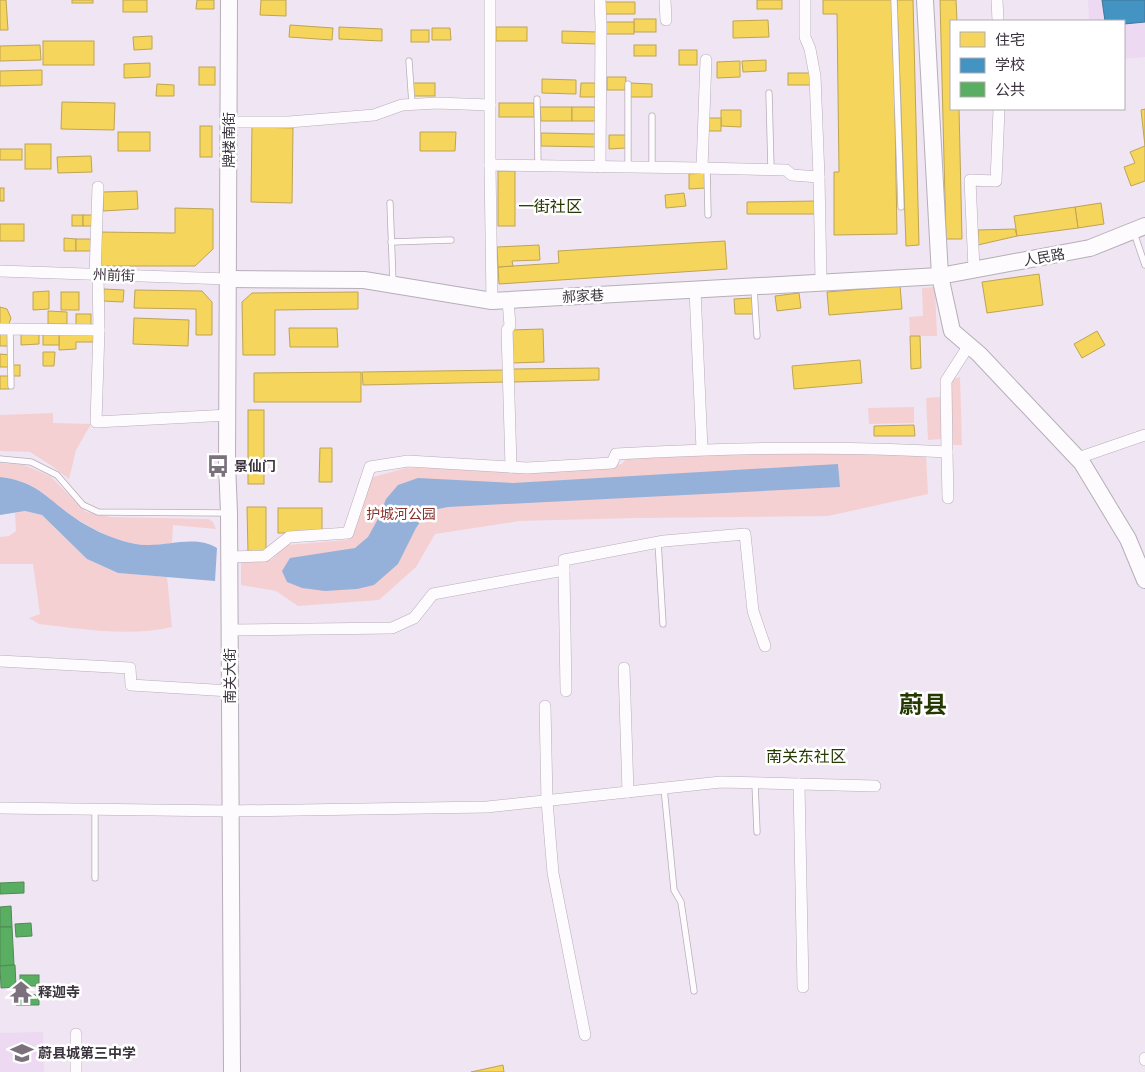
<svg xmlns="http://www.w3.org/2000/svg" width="1145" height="1072" font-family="'Roboto Condensed','Noto Sans SC',sans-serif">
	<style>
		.built { fill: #eddaf2 }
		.green { fill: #f5d0d2 }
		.water { fill: #96b1d9 }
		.homes { fill: #f6d55c; stroke: #bea452 }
		.schools { fill: #4393c3; stroke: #40769a }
		.public { fill: #5aae61; stroke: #508956 }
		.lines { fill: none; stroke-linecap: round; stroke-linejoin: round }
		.lane-casing { stroke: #b6aeb9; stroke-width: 7 }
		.street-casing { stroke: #b6aeb9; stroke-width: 12 }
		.secondary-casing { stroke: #b6aeb9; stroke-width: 18 }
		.lane { stroke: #fdfbfd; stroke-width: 5.5 }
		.street { stroke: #fdfbfd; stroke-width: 11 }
		.secondary { stroke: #fdfbfd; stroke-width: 16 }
		.labels { text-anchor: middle; stroke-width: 5; stroke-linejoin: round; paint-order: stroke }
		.street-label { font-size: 14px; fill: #3a323c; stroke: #fff }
		.poi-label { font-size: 14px; font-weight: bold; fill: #3a323c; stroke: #fff; text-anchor: start }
		.park-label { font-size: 14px; fill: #88322c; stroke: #fff }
		.quarter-label { font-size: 16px; fill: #263902; stroke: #fff }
		.town-label { font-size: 24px; font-weight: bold; fill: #263902; stroke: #fff }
	</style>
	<rect width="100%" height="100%" fill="#f0e5f3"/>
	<g class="built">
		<polygon points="1088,0 1145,0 1145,57 1124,59 1124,21 1089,21"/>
		<polygon points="43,1032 44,1072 0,1072 0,1033"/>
	</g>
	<g class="green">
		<polygon points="935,287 937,336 910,336 909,317 923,316 922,288"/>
		<polygon points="960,377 962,445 953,445 950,380"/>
		<polygon points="940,397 942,439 928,440 926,398"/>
		<polygon points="914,407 914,423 869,424 868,408"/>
		<polygon points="53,413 53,423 91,424 76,450 69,479 52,466 30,452 0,451 0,415"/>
		<polygon points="745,452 926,455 928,494 828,516 636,518 519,521 435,534 416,567 379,600 298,606 276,591 241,585 241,561 271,560 287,545 347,540 373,477 406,468 437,467 515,471 622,464 627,457"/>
		<path d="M0,463L24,465L50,476L86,512L111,517L208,519L213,522L216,529L173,525L172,543C163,544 154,546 145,545C122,544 96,531 77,519C47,500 39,481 0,477Z"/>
		<path d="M25,511L42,515L87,559L118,573L167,577L172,627C129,637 82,629 39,624L29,618L40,614L33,564H0V537L9,536L16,531L15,513Z"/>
	</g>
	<g class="water">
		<polygon points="838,464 840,487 448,507 428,511 416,528 398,564 374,585 357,589 325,591 302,588 287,582 282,571 290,558 355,548 368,537 379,517 386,499 398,485 418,478 513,483"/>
		<path d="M0,477C37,481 47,499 75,518C89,528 107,536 123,541C130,543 139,545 146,545C170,546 195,535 217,548L215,581L118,573L87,559L42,515L25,511L0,515Z"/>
	</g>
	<g class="homes">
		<polygon points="0,0 6,0 8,30 0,30"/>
		<rect x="72" y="0" width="21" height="3"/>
		<rect x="123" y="0" width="24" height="12"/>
		<polygon points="197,0 214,0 214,9 196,9"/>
		<polygon points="261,0 286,0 286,16 260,15"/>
		<rect x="757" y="0" width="25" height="9"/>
		<polygon points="823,0 893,0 897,234 834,235 834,172 839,172 837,14 823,14"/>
		<polygon points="897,0 913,0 919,245 906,246"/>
		<polygon points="940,0 956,0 957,21 951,21 951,109 959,109 962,239 946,239"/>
		<polygon points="604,2 635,2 635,14 605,14"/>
		<rect x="634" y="19" width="22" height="13"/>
		<polygon points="768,20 769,37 733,38 733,21"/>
		<rect x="606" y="22" width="28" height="12"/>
		<polygon points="290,25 333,28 332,40 289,37"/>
		<polygon points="339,27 382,29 382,41 339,39"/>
		<rect x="496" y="27" width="31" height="14"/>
		<polygon points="432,28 450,28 451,40 432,40"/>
		<rect x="411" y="30" width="18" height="12"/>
		<polygon points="562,31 598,32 598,44 562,43"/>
		<polygon points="152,36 152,49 134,50 133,37"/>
		<rect x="43" y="41" width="51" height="24"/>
		<polygon points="40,45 41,60 0,61 0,46"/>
		<rect x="634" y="45" width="22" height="11"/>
		<rect x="679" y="50" width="18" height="15"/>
		<polygon points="766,60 766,71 743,72 742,61"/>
		<polygon points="740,61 740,77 717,78 717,62"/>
		<polygon points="150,63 150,77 124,78 124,64"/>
		<rect x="199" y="67" width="16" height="18"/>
		<polygon points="42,70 42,85 0,86 0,71"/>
		<rect x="788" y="73" width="23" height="12"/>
		<polygon points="607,77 626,77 625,90 607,90"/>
		<polygon points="542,79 576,80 576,94 542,93"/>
		<rect x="413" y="83" width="22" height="13"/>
		<polygon points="581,83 596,83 596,97 580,97"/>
		<polygon points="630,83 652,84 652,97 630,97"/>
		<polygon points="157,84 174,85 174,96 156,96"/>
		<polygon points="62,102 115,103 114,130 61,129"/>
		<rect x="499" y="103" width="35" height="14"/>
		<polygon points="540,107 572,107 572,121 541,121"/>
		<rect x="572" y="107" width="24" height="14"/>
		<polygon points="1145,109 1145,181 1131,186 1124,167 1135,163 1130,152 1145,146 1141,110"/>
		<polygon points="721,110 741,110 741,127 721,126"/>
		<rect x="707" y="118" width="14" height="13"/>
		<rect x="200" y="126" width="12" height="31"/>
		<polygon points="252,127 293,128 292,203 251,202"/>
		<rect x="118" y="132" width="32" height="19"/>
		<polygon points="420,132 456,132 455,151 420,151"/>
		<polygon points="541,133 596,134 596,147 541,146"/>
		<polygon points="609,135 626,135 626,148 609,149"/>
		<rect x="25" y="144" width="26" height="25"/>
		<rect x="0" y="149" width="22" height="11"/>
		<polygon points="91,156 92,172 58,173 57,157"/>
		<rect x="498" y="171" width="17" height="55"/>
		<polygon points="705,173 706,188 689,189 689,174"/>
		<rect x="0" y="188" width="4" height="13"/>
		<polygon points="137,191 138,209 103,211 103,192"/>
		<polygon points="684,193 686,206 666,208 665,195"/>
		<polygon points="817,201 817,214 747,214 747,202"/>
		<polygon points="1101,203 1104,224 1078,228 1075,207"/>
		<polygon points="1075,207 1078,228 1017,236 1014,216"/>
		<polygon points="175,208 213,209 213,249 195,266 97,266 97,232 175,233"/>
		<rect x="72" y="215" width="11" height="11"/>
		<rect x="83" y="215" width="10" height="11"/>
		<rect x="0" y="224" width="24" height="17"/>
		<polygon points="1015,229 1017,236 978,245 978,230"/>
		<polygon points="64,238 76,239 76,251 64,251"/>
		<rect x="76" y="239" width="16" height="12"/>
		<polygon points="725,241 727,269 499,284 498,267 559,263 558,251"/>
		<polygon points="539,245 540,260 512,261 513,266 498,267 497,247"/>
		<polygon points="1039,274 1043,305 987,313 982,282"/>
		<polygon points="900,286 902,309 829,315 827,292"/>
		<polygon points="104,289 124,290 123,302 103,301"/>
		<polygon points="135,290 202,291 212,302 212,335 196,335 196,309 134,308"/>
		<polygon points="49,291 49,309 33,310 33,292"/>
		<rect x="61" y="292" width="18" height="18"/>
		<polygon points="358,292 358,309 275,310 275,355 243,355 242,302 252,293"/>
		<polygon points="799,293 801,308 777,311 775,296"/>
		<polygon points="752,298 753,314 735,314 734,299"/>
		<polygon points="0,307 7,309 11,318 9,324 0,327"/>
		<polygon points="48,311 67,312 67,324 48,324"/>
		<rect x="76" y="314" width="15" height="11"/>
		<polygon points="134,318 189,320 188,346 133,344"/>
		<polygon points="289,328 337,328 338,347 290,347"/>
		<polygon points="543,329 544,362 511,363 510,330"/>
		<polygon points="97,331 97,342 76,342 76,349 59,350 59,332"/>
		<polygon points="1097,331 1105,345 1082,358 1074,344"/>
		<rect x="0" y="332" width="8" height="14"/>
		<polygon points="21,332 39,332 39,344 21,345"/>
		<rect x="43" y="332" width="16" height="13"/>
		<polygon points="910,336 920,336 921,368 911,369"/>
		<polygon points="43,352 55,352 54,366 43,366"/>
		<polygon points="0,354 10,355 10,367 0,367"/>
		<polygon points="860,360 862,383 794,389 792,366"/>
		<rect x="13" y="365" width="7" height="11"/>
		<polygon points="599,368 599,380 513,382 513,369"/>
		<polygon points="506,370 506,382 363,385 362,372"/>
		<polygon points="361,372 361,402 254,402 254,373"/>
		<rect x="0" y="376" width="9" height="13"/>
		<rect x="248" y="410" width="16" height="74"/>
		<polygon points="914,425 915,436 874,436 874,426"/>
		<polygon points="320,448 332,448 332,482 319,482"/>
		<polygon points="247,507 266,507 266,553 248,553"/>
		<rect x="278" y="508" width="44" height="25"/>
		<polygon points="503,1065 504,1072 471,1072"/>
	</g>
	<polygon class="schools" points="1102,0 1145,0 1145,22 1124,24 1124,21 1105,21"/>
	<g class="public">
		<polygon points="24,882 24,893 0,894 0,883"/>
		<polygon points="11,906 12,927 0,927 0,907"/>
		<polygon points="31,923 32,936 16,937 15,924"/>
		<polygon points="0,927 12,927 14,965 0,966"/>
		<polygon points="14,965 15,965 16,987 1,988 0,966"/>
		<rect x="20" y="975" width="19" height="11"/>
		<polygon points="16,994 39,995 39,1005 16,1005"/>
	</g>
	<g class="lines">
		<defs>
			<g id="lane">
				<polyline points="894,0 901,207"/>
				<polyline points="409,61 412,104"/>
				<polyline points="628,84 628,167"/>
				<polyline points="769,93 771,169"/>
				<polyline points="537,99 538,166"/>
				<polyline points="652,116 652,168"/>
				<polyline points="707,168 708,215"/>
				<polyline points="390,203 393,283"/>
				<polyline points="1134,233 1145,265"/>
				<polyline points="391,242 451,240"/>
				<polyline points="754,288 757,336"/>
				<polyline points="10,329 11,386"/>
				<polyline points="0,459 31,462 57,475 83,505 98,512 227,513"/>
				<polyline points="658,542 663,624"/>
				<polyline points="755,783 757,832"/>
				<polyline points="664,788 674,890 681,902 694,991"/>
				<polyline points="95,878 95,809"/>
			</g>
			<g id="street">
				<polyline points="490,0 490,165 492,301"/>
				<polyline points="665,0 666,20"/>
				<polyline points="805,0 805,37 810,49 815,76 819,177"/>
				<polyline points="997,0 998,21"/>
				<polyline points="229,122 289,122 374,115 402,105 437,103 490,105"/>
				<polyline points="490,165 702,168 706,60"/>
				<polyline points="600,167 601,26 600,0"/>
				<polyline points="702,168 786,170 792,175 819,177 821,282"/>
				<polyline points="974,269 970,180 996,181 999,109"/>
				<polyline points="0,271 228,279"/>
				<polyline points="95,275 98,187"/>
				<polyline points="695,290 702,449"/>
				<polyline points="508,300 510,326 507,330 511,467"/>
				<polyline points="0,329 99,330 98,275"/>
				<polyline points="99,330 96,422 229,415"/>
				<polyline points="947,452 948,498"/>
				<polyline points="1078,458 1145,435"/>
				<path d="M229,557L265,556L289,537L348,533L370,467L408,461L527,468L612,463L616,454C727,448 837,445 947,452L946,381L969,345"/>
				<polyline points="564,570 566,691"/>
				<polyline points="230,630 392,628 414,618 433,594 564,570 564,560 664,541 745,534 753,611 765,646"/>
				<polyline points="0,661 130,668 131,685 230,691"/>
				<polyline points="624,668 628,792"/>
				<polyline points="545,706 547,801 553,873 585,1035"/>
				<polyline points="799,784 803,987"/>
				<polyline points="0,808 231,811 487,807 721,782 875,786"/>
				<polyline points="1145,1058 1145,1060"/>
				<polyline points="76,1072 76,1034"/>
			</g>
			<g id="secondary">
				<polyline points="229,0 227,463 229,513 232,1072"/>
				<polyline points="925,0 940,276 952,331 979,354 1082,463 1128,539 1145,580"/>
				<polyline points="228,279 364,280 492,301 922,277 940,276 1090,248 1145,226"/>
			</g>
		</defs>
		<use href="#lane" class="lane-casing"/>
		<use href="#street" class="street-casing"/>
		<use href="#secondary" class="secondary-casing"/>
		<use href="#lane" class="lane"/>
		<use href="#street" class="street"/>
		<use href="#secondary" class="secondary"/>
	</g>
	<defs>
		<symbol id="bus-bare" viewBox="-9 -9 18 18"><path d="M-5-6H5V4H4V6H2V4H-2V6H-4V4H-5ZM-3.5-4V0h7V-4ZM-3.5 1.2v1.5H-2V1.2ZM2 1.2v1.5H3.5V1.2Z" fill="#7a717c" stroke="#fff" stroke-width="2.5" paint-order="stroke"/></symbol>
		<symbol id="temple-bare" viewBox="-9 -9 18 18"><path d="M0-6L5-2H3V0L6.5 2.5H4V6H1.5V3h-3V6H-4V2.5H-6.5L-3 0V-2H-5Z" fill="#7a717c" stroke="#fff" stroke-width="2.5" paint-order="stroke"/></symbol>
		<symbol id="school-bare" viewBox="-9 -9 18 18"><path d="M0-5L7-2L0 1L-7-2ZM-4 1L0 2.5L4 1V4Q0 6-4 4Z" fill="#7a717c" stroke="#fff" stroke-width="2.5" paint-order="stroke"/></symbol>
	</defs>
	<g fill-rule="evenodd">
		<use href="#bus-bare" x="202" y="450" width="32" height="32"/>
		<use href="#temple-bare" x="5" y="976" width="32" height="32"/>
		<use href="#school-bare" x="6" y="1037" width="32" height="32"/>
	</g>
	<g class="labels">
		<g class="street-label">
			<text transform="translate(229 140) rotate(-90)" y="5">牌楼南街</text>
			<text transform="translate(1044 257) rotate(-10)" y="5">人民路</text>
			<text transform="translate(114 275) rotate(2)" y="5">州前街</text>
			<text transform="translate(583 296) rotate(-3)" y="5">郝家巷</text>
			<text transform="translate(230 676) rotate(-90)" y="5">南关大街</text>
		</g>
		<g class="poi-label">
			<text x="234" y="471">景仙门</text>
			<text x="38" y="997">释迦寺</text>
			<text x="38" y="1058">蔚县城第三中学</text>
		</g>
		<g class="park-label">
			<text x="401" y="519">护城河公园</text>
		</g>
		<g class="quarter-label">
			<text x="550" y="212">一街社区</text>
			<text x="806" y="762">南关东社区</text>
		</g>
		<g class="town-label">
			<text x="923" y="713">蔚县</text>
		</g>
	</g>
	<rect x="950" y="20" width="175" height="90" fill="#ffffff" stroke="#b0adb1"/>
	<rect x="960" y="32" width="25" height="15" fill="#f6d55c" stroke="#b0adb1"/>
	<text x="995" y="45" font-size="15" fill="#3a323c">住宅</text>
	<rect x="960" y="58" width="25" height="15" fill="#4393c3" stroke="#b0adb1"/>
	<text x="995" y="70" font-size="15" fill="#3a323c">学校</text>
	<rect x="960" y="82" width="25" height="15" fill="#5aae61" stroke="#b0adb1"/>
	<text x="995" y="95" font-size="15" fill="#3a323c">公共</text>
</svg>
